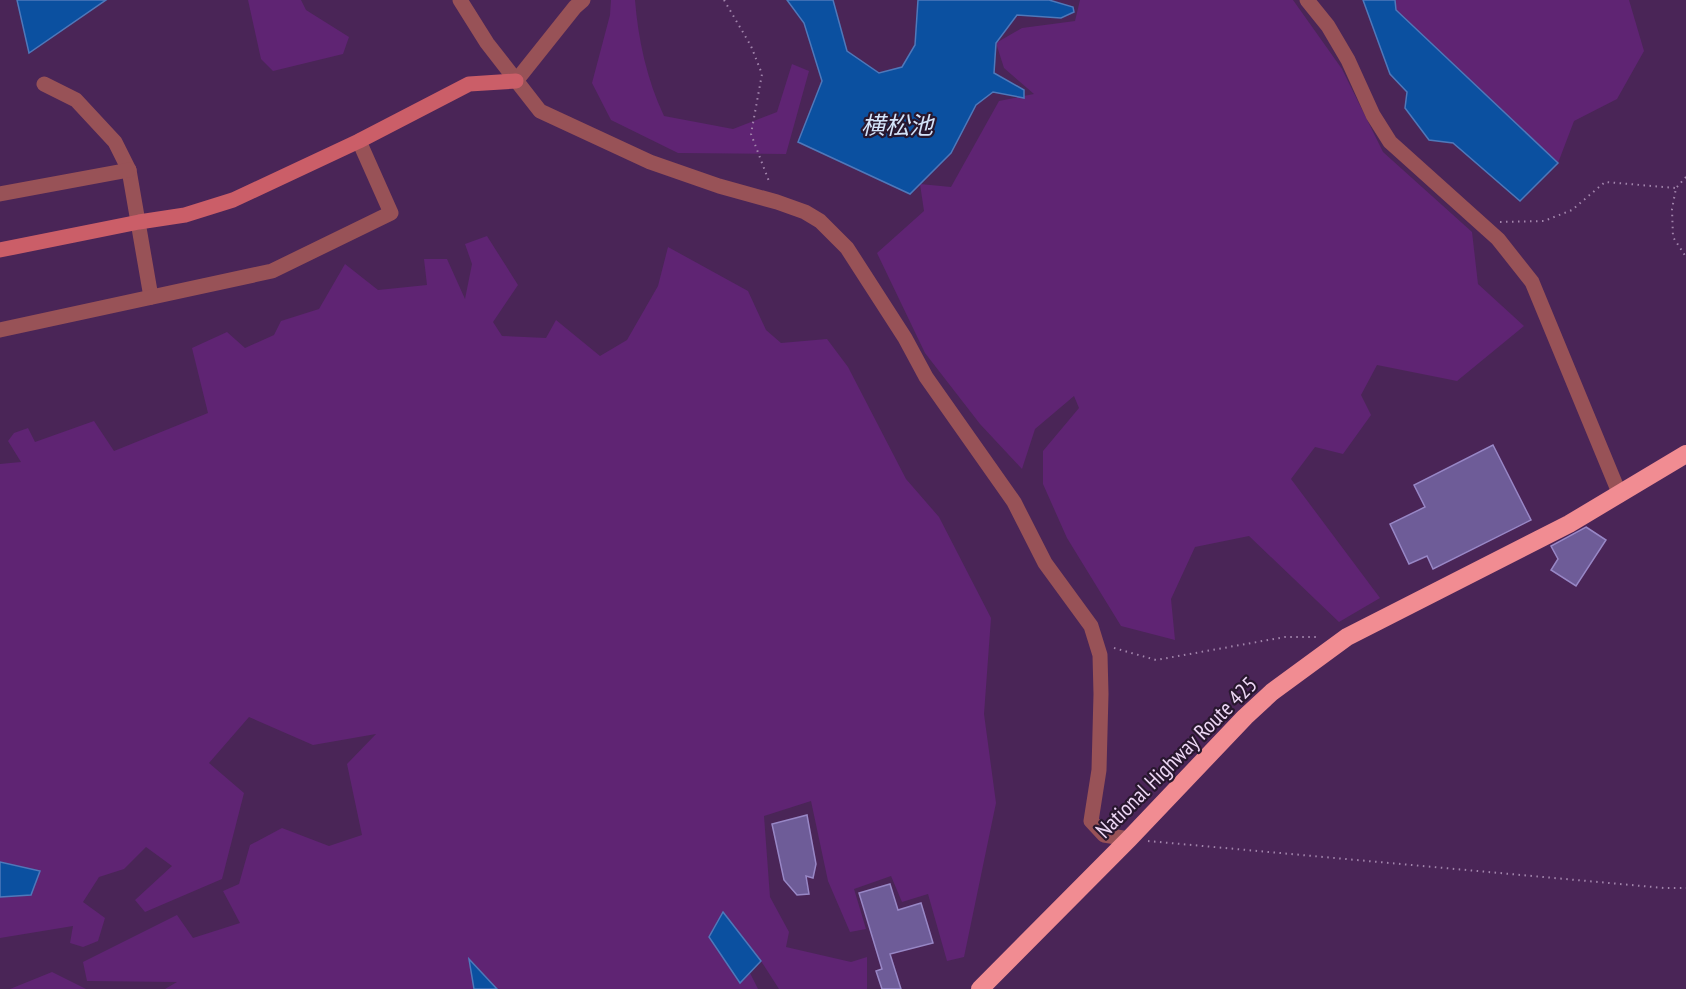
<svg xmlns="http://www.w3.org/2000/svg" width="1686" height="989" font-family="'PT Sans Narrow','Noto Sans JP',sans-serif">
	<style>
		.green { fill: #5f2473 }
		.water { fill: #0b50a0; stroke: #4f78ba; stroke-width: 1.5 }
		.building { fill: #6e5c98; stroke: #9887c6; stroke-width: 1.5 }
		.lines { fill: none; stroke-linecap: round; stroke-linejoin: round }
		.path { stroke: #a285ac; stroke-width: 2; stroke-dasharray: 1.5 4.5; stroke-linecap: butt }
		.street { stroke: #985257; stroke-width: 15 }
		.secondary { stroke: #cb5e68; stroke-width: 15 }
		.highway { stroke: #f18c92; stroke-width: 18 }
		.labels { text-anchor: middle; stroke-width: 4.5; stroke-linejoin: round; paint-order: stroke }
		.street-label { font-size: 22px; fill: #edd7f5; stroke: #28172e }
		.water-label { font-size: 24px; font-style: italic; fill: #d4e4fa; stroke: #28172e }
	</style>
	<rect width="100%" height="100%" fill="#4a2557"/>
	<g class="green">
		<polygon points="248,0 301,0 306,10 349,37 343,54 273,71 261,59"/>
		<path d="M611,0H635C638,39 647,80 664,116L733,129L777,112L792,64L809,71L786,154L678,153L611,120L592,83L610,15Z"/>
		<polygon points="1080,0 1293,0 1342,69 1383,152 1472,232 1478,284 1524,326 1457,381 1377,365 1361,395 1371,415 1343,454 1315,447 1291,479 1380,598 1339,622 1249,536 1195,547 1171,599 1175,640 1121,626 1067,538 1043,484 1043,451 1079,408 1074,396 1035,429 1022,469 980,424 925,353 877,253 924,211 920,184 951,187 999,101 1034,94 1004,68 996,43 1022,28 1075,21"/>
		<polygon points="1395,0 1629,0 1644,51 1617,99 1574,121 1558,163 1396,10"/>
		<polygon points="487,236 518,285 493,322 502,336 546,338 556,320 600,356 627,340 658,286 668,247 748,291 766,330 781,343 827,339 848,367 906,479 939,517 991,618 984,714 996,803 964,957 947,961 928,894 902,902 891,876 854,889 866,929 850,932 828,881 811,801 764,816 770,897 789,932 786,947 851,962 867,957 867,989 779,989 761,961 740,983 750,973 758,989 497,989 470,960 474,989 165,989 177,982 87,981 83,962 177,915 193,938 240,923 223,891 239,884 250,845 282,828 329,846 362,835 347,764 376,734 313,745 249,717 209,763 244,793 222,879 145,912 135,900 172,866 146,847 124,869 99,877 83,902 105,918 98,941 83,947 70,943 73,926 0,938 0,897 31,895 40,871 0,862 0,464 21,462 8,441 14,433 28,428 35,442 94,421 114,451 208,413 192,348 227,332 245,348 274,335 281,321 319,309 345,264 378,290 427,285 424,259 447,259 465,299 472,264 465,244"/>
		<polygon points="52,972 86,989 10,989"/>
	</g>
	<g class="water">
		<polygon points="17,0 106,0 29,53"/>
		<polygon points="787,0 833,0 847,51 879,73 902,67 915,45 918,0 1049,0 1073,7 1074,12 1061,18 1017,15 996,43 994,73 1024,90 1024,98 993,92 976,105 951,153 910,194 798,142 822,81 804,23"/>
		<polygon points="1363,0 1395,0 1396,10 1558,163 1520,201 1453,143 1429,140 1405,108 1407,92 1390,74"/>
		<polygon points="0,862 40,871 31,895 0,897"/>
		<polygon points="723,912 761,961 740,983 709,937"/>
		<polygon points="469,959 497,989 474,989"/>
	</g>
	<g class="building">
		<polygon points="1493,445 1531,520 1433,569 1427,556 1409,564 1390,524 1425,507 1414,485"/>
		<polygon points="1586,527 1606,540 1576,586 1551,570 1558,559 1551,546"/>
		<polygon points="807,815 816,864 813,878 806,876 809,894 797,895 784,880 772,824"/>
		<polygon points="890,884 898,910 921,903 933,943 890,954 901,989 882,989 876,971 882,969 859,893"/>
	</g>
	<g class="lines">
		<g class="path">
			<polyline points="724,0 751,46 762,74 751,134 770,184"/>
			<polyline points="1686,177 1676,188 1672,209 1673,237 1686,257"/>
			<polyline points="1500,222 1544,221 1572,210 1605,182 1676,188"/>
			<polyline points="1114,648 1156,660 1285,637 1320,637"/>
			<polyline points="1148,841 1664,888 1686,888"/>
		</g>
		<g class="street">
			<polyline points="460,0 487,43 540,111 650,162 719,186 777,202 805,212 820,221 847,248 905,338 926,377 1014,502 1045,563 1091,626 1100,655 1101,694 1099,770 1091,821 1104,835 1129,839"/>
			<polyline points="1307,0 1328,26 1348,60 1373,115 1390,142 1498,239 1532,282 1620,495"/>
			<polyline points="516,81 575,7 583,0"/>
			<polyline points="44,84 76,100 115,142 129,170 151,297"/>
			<polyline points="0,194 129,170"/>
			<polyline points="0,330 272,271 391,213 359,141"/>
		</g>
		<polyline class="secondary" points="0,250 139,222 185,215 233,200 359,141 469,84 516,81"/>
		<polyline class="highway" points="980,989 1129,839 1245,717 1272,692 1347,637 1569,524 1686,454"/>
	</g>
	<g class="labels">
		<g class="street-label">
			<text transform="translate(1176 757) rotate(-45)" y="8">National Highway Route 425</text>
		</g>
		<g class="water-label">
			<text x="897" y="134">横松池</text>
		</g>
	</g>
</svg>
